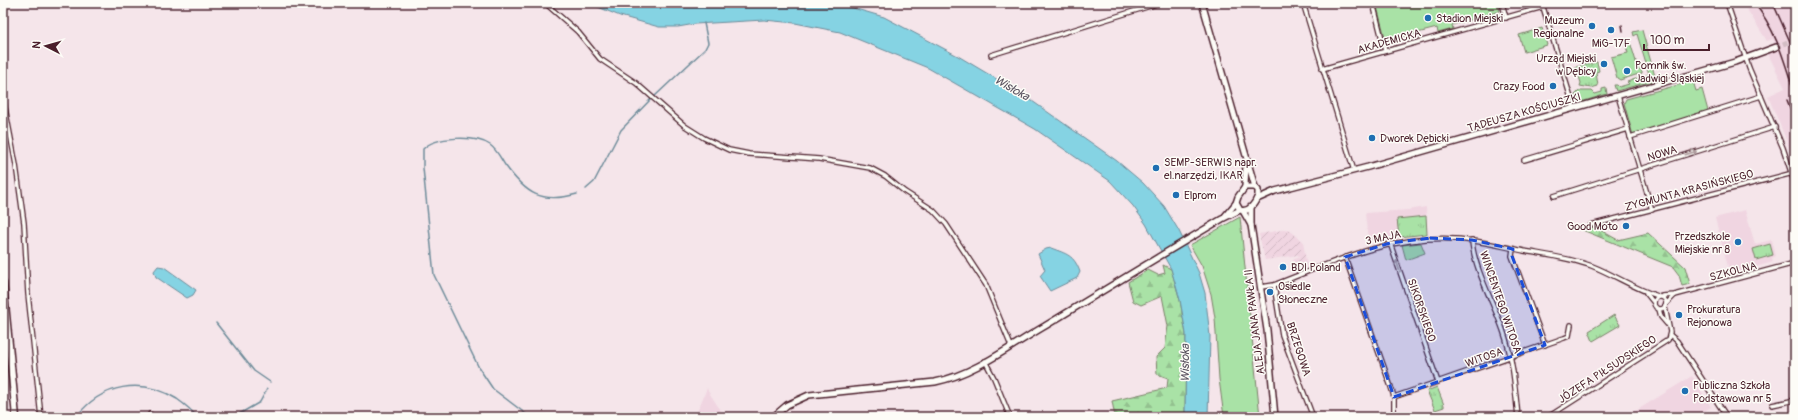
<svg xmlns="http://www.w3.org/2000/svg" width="1798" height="420" font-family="Pangolin,sans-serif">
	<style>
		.built { fill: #f0d5e1 }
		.industrial { fill: url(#industrial-furrows) }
		.grass { fill: #a9e2a6; stroke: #7a8068 }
		.forest { fill: url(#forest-firs); stroke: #7a8068 }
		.park { fill: url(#park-tufts); stroke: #7a8068 }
		.water { fill: #85d3e3; stroke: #6d8b99 }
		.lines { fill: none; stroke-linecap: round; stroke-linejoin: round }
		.stream { stroke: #6d8b99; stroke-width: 1.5 }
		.secondary-tunnel { stroke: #d3bdc4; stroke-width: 5; stroke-dasharray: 5 2.5; stroke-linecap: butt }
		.street-casing { stroke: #4a1f2b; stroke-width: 6 }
		.secondary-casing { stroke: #4a1f2b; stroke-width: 8 }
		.highway-casing { stroke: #4a1f2b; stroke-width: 9 }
		.street { stroke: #fdfcf7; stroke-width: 3.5 }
		.secondary { stroke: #fdfcf7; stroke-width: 5 }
		.highway { stroke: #fdfcf7; stroke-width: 6 }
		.rail { stroke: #4a1f2b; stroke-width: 1.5 }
		.oneway { stroke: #ac999b }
		.marked { fill: #1d4ed8; fill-opacity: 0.2; stroke: #1d4ed8; stroke-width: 3; stroke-dasharray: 8 5; stroke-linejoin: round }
		.poi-dot { fill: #1f6fb2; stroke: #fdfcf7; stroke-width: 1.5 }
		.labels { text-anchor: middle; stroke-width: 3; stroke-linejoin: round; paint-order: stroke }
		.poi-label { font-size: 11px; fill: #4a1f2b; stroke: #fdfcf7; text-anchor: start }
		.street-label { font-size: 11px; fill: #4a1f2b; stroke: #fdfcf7 }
		.water-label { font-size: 12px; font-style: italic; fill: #5c5562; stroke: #fdfcf7 }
	</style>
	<defs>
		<pattern id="industrial-furrows" width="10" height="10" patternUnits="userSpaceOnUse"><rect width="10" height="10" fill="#f0d5e1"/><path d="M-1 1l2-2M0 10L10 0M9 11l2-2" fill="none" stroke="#cfb6c1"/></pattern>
		<pattern id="forest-firs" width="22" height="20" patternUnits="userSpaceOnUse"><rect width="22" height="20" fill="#a9e2a6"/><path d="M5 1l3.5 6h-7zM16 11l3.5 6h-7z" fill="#93c18f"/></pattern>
		<pattern id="park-tufts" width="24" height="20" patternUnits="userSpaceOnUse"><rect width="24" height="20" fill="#a9e2a6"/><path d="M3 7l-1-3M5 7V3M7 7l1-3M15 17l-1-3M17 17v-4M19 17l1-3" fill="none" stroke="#93c18f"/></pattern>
	</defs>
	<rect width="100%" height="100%" fill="#f5e5ea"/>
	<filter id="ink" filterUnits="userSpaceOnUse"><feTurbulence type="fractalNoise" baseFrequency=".025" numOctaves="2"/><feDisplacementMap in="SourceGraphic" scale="8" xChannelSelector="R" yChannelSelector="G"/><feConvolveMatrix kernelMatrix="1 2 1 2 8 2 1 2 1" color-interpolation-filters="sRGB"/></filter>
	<g filter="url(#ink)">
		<g class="built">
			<polygon points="1743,3 1795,3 1795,30 1793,31 1795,36 1795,161 1768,96 1785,88 1768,54 1778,50 1773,39 1767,41"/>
			<polygon points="1426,207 1427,234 1368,240 1365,213 1408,210"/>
			<polygon points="1745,210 1755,244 1772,240 1776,256 1772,258 1773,262 1730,274 1715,218"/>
			<polygon points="1692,376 1711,407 1695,417 1626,417"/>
			<polygon points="707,388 708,391 725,417 695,417"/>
		</g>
		<polygon class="industrial" points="1288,229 1303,241 1307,268 1294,272 1292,266 1294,258 1299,257 1298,255 1265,260 1259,234"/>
		<g class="grass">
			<polygon points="1376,3 1498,3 1500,11 1452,25 1453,29 1438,33 1437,28 1386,41"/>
			<polygon points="1542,28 1547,45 1524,52 1519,35"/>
			<polygon points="1642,30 1656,80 1616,91 1614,85 1617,85 1619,87 1629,84 1627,82 1649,74 1637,34 1634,36 1633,32"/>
			<polygon points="1630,42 1638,68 1642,71 1642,73 1620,80 1617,78 1611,57 1628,53 1625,43"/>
			<polygon points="1693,81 1696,91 1702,89 1708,111 1633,135 1624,103 1626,99"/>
			<polygon points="1606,88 1607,94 1581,102 1576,99 1575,95 1579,91 1592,91 1595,94 1602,92 1602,89"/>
			<polygon points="1240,217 1260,417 1224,417 1219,379 1215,318 1211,294 1202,266 1190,245"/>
			<polygon points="1421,243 1425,253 1406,260 1402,245"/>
		</g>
		<g class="forest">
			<polygon points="1598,224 1600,230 1618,240 1648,233 1685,267 1690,284 1682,286 1679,275 1673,267 1580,229"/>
			<polygon points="1163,265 1171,269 1180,300 1186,334 1185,417 1115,417 1112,401 1167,388 1168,378 1157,374 1156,357 1165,348 1168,326 1162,296 1141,305 1133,301 1128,282 1148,270 1158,275 1165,273"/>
		</g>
		<g class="park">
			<polygon points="1597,62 1599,71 1596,72 1598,86 1591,88 1580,86 1581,83 1576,67"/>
			<polygon points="1426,216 1427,234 1399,237 1397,219"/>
			<polygon points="1770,244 1773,255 1756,260 1753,249"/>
			<polygon points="1614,315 1620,325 1593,341 1589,331"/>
			<polygon points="1437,387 1444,405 1444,407 1435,410 1427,391"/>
		</g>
		<g class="water">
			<polygon points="588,3 839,4 884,17 958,56 1025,96 1117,161 1143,183 1164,206 1179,231 1199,273 1205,293 1210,336 1208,417 1185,417 1186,334 1180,300 1171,269 1146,224 1133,206 1110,181 1035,129 928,68 840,32 795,23 764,20 695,24 678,27 659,27 620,16"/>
			<path d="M1051,248C1067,254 1074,255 1080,272L1077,278L1050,291L1040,276L1045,270L1038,254L1046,249Z"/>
			<polygon points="158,266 164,267 196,290 193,295 187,298 156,277 154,271"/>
		</g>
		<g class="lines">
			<g class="stream">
				<polyline points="655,96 705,49 708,43 704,23"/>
				<polyline points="586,189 594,182 621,130 651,99"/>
				<polyline points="216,323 254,371 270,382"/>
				<path d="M76,417C102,384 141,377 177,399C184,404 192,410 197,417"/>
				<polyline points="234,417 260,402 267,389"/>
				<path d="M530,417L493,389L479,368L434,275L423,168V149C435,136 476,135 490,145C497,150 501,159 505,165C526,194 541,204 577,194"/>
			</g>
			<polyline class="secondary-tunnel" points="1776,47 1795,39"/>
			<defs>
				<g id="street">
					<polyline points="545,3 578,32 600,59 636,83 685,126 704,138 729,150 749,154 819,159 870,168 885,176 905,192 933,210 946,224 986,285 1011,346"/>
					<polyline points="1303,3 1354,171"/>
					<polyline points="1373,3 1385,51"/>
					<polyline points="1502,3 1506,18"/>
					<polyline points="1543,3 1543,7 1574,108"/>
					<polyline points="1727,3 1749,68 1783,148 1795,184"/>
					<polyline points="991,55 1160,3"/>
					<polyline points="1322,69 1543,7"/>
					<polyline points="1618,96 1652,210"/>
					<polyline points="3,97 16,165 24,223 28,294 41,417"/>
					<polyline points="1630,137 1761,96"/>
					<polyline points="1524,160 1628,129"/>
					<polyline points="1554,196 1775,127"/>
					<polyline points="1591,225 1793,173"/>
					<path d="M1472,240C1473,266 1494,304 1503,330C1513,358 1515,387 1518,417"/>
					<polyline points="1390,243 1438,382"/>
					<polyline points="1513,249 1512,256 1545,345"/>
					<polyline points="1345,257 1391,387 1394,397 1394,417"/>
					<polyline points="1274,285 1282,335 1313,417"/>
					<path d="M1261,287L1274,285C1333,262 1390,235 1455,239C1478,240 1501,246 1524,251C1546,255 1570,258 1592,266C1615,275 1635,289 1658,296"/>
					<polyline points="1646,293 1654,303"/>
					<polyline points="1662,296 1675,295 1795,263"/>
					<circle cx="1660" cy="303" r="6"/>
					<polyline points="1666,304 1675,295"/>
					<polyline points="1659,309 1661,317 1667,324"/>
					<polyline points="1670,335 1677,341 1727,417"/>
					<polyline points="985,361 994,378 1010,417"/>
					<polyline points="1394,397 1564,338 1569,336 1571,325"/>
					<polyline points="1772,405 1795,400"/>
					<polyline points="149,417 150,414"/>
					<polyline points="332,417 333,415 339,417"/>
					<polyline points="1548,417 1668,340 1670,332 1665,307"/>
				</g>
				<g id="secondary">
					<polyline points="1202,3 1255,187"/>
					<polyline points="1245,187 1246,163"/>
					<polyline points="1257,199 1275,191 1368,167 1735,62 1776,47"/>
					<polyline points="1251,207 1251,225 1267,330 1275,417"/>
					<polyline points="1243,211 1251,225"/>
					<polyline points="1225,216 1236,203"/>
					<path d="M773,417L787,405L809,395L935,382C973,375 1012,345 1045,326C1104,290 1163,254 1222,219L1240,210C1249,213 1255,203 1258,196V190L1255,187H1245L1238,197L1236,203L1240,210"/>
				</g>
				<g id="highway">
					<polyline points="3,283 16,417"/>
					<polyline points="3,413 3,417"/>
				</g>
			</defs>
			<use href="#street" class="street-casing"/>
			<use href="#secondary" class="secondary-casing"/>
			<use href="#highway" class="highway-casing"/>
			<use href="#street" class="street"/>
			<use href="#secondary" class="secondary"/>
			<use href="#highway" class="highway"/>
			<g class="rail">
				<path d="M1754,3C1776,29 1785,63 1795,95"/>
				<polyline points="1773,3 1795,53"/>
				<polyline points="1622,25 1623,31"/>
				<polyline points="1787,100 1795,120"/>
			</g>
		</g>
		<defs><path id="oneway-shaft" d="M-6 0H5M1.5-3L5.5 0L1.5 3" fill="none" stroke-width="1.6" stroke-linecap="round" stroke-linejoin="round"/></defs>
		<g class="oneway">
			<use href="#oneway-shaft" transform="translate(1691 153) rotate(-17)"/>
			<use href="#oneway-shaft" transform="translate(1398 266) rotate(-108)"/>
		</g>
	</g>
	<path class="marked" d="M1430,238L1472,240L1513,249L1512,256L1545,345L1394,397L1345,257L1390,243Z"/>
	<g class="poi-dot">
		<circle cx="1428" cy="18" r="4"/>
		<circle cx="1592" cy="26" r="4"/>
		<circle cx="1611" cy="30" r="4"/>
		<circle cx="1604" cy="64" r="4"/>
		<circle cx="1627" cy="71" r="4"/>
		<circle cx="1553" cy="86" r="4"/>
		<circle cx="1372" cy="138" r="4"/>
		<circle cx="1156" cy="168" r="4"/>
		<circle cx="1176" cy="195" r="4"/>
		<circle cx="1626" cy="226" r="4"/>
		<circle cx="1738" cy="242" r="4"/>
		<circle cx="1283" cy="267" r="4"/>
		<circle cx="1270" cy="292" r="4"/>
		<circle cx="1679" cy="315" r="4"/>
		<circle cx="1685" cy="391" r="4"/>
	</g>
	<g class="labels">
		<g class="poi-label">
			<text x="1436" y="22">Stadion Miejski</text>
			<text x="1584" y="24" text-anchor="end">Muzeum<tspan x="1584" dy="13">Regionalne</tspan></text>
			<text x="1611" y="47" text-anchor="middle">MiG-17F</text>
			<text x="1596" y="62" text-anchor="end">Urząd Miejski<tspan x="1596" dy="13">w Dębicy</tspan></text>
			<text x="1635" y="69">Pomnik św.<tspan x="1635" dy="13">Jadwigi Śląskiej</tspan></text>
			<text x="1545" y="90" text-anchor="end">Crazy Food</text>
			<text x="1380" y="142">Dworek Dębicki</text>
			<text x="1164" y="166">SEMP-SERWIS napr.<tspan x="1164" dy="13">el.narzędzi, IKAR</tspan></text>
			<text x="1184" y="199">Elprom</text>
			<text x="1618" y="230" text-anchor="end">Good Moto</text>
			<text x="1730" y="240" text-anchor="end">Przedszkole<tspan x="1730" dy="13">Miejskie nr 8</tspan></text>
			<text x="1291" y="271">BDI Poland</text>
			<text x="1278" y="290">Osiedle<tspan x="1278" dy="13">Słoneczne</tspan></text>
			<text x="1687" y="313">Prokuratura<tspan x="1687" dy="13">Rejonowa</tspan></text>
			<text x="1693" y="389">Publiczna Szkoła<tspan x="1693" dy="13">Podstawowa nr 5</tspan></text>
		</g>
		<g class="street-label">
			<text transform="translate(1389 41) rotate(-16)" y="4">AKADEMICKA</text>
			<text transform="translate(1524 112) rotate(-16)" y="4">TADEUSZA KOŚCIUSZKI</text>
			<text transform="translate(1662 153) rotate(-17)" y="4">NOWA</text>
			<text transform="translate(1689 190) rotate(-15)" y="4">ZYGMUNTA KRASIŃSKIEGO</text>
			<text transform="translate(1383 237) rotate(-12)" y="4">3 MAJA</text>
			<text transform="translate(1733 271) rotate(-15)" y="4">SZKOLNA</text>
			<text transform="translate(1501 302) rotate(71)" y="4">WINCENTEGO WITOSA</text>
			<text transform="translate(1422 310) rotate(71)" y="4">SIKORSKIEGO</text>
			<text transform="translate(1254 322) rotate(-97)" y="4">ALEJA JANA PAWŁA II</text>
			<text transform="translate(1299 349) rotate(72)" y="4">BRZEGOWA</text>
			<text transform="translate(1484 357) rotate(-19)" y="4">WITOSA</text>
			<text transform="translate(1607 369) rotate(-33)" y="4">JÓZEFA PIŁSUDSKIEGO</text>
		</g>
		<g class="water-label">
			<text transform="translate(1012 88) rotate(30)" y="4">Wisłoka</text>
			<text transform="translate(1185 363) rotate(-90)" y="4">Wisłoka</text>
		</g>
	</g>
	<rect width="1798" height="420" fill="none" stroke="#fdfcf7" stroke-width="16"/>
	<rect x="8" y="8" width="1782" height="404" fill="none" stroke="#4a1f2b" stroke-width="1.5" filter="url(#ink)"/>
	<g transform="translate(46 46) rotate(276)" stroke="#fdfcf7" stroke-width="3" paint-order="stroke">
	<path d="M0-3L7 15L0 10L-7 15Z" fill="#4a1f2b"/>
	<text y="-6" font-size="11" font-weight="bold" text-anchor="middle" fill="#4a1f2b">N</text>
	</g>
	<path d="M1644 44v6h65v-6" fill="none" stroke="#4a1f2b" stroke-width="2"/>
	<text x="1650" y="44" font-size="12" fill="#4a1f2b" stroke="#fdfcf7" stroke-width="3" paint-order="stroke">100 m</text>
</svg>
